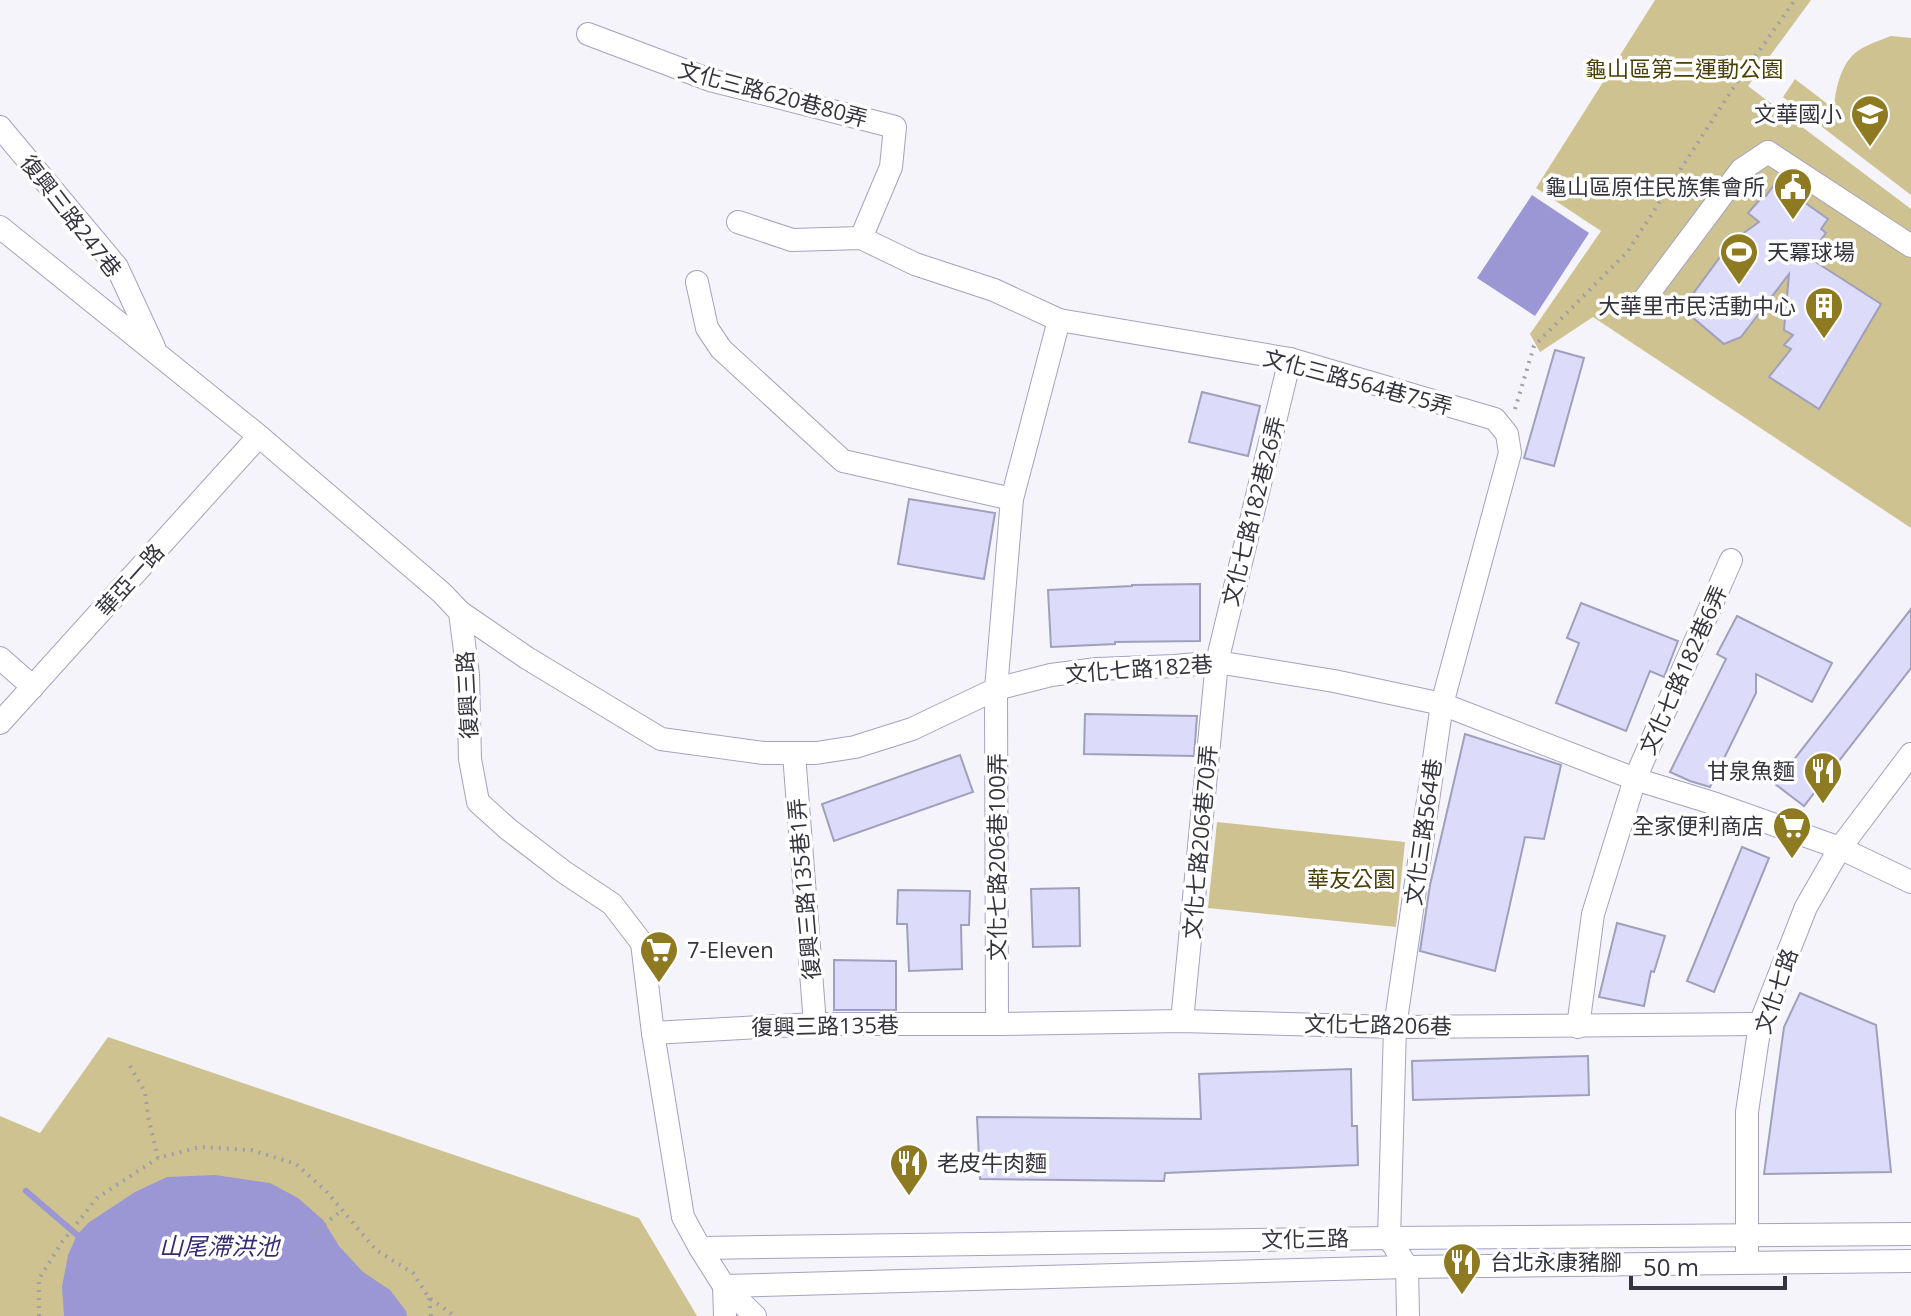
<svg xmlns="http://www.w3.org/2000/svg" width="1911" height="1316" font-family="'Open Sans','Noto Sans TC',sans-serif">
	<style>
		.green { fill: #cec291 }
		.water { fill: #9a97d4 }
		.lines { fill: none; stroke-linecap: round; stroke-linejoin: round }
		.stream { stroke: #9a97d4; stroke-width: 6 }
		.building { fill: #dcdbf9; stroke: #a09fbc; stroke-width: 2 }
		.minor-casing { stroke: #a4a3c0; stroke-width: 24 }
		.path { stroke: #9f9fa7; stroke-width: 4; stroke-dasharray: 2 6; stroke-linecap: butt }
		.minor { stroke: #fff; stroke-width: 22 }
		.labels { text-anchor: middle; stroke-width: 7; stroke-linejoin: round; paint-order: stroke }
		.park-label { font-size: 22px; fill: #4b4008; stroke: #fff }
		.street-label { font-size: 22px; fill: #34343f; stroke: #fff }
		.poi-label { font-size: 22px; fill: #34343f; stroke: #fff; text-anchor: end }
		.water-label { font-size: 24px; font-style: italic; fill: #372b73; stroke: #fff }
	</style>
	<rect width="100%" height="100%" fill="#f4f4fa"/>
	<g class="green">
		<polygon points="1655,0 1811,0 1748,86 1911,209 1911,528 1593,317 1540,352 1530,334 1601,231 1536,188"/>
		<path d="M1891,36L1911,38V195L1783,97L1795,79L1834,109C1835,91 1840,67 1854,54C1864,45 1879,41 1891,36Z"/>
		<polygon points="1217,822 1405,842 1396,927 1208,908"/>
		<polygon points="108,1037 639,1218 697,1316 0,1316 0,1116 40,1133"/>
	</g>
	<g class="water">
		<polygon points="1532,195 1589,233 1535,316 1477,278"/>
		<polygon points="215,1175 270,1183 298,1198 323,1220 339,1246 363,1272 390,1290 406,1311 407,1316 64,1316 62,1287 68,1255 77,1235 88,1223 135,1192 167,1177"/>
	</g>
	<g class="lines">
		<polyline class="stream" points="26,1191 83,1240"/>
	</g>
	<g class="building">
		<polygon points="1776,182 1828,219 1821,229 1826,233 1808,257 1881,304 1819,409 1769,377 1791,349 1784,345 1793,335 1784,330 1789,274 1741,337 1724,344 1685,311 1690,298 1731,242 1759,222 1748,213 1764,195 1766,196"/>
		<polygon points="1555,350 1584,358 1554,466 1524,458"/>
		<polygon points="1202,392 1260,406 1248,456 1189,442"/>
		<polygon points="909,499 995,513 984,579 898,564"/>
		<polygon points="1200,584 1200,641 1115,642 1115,644 1051,647 1048,590 1132,586 1132,585"/>
		<polygon points="1581,603 1678,641 1664,677 1650,671 1626,731 1556,703 1579,643 1567,638"/>
		<polygon points="1911,609 1911,668 1804,806 1775,784"/>
		<polygon points="1737,616 1832,663 1812,702 1756,674 1756,693 1710,787 1690,781 1670,772 1726,659 1717,654"/>
		<polygon points="1085,714 1197,716 1194,756 1084,754"/>
		<polygon points="1465,734 1561,765 1544,839 1525,837 1495,971 1420,951 1430,885"/>
		<polygon points="960,755 973,792 834,841 822,804"/>
		<polygon points="1742,847 1769,858 1714,992 1687,981"/>
		<polygon points="1079,888 1080,946 1033,947 1031,889"/>
		<polygon points="898,890 970,891 969,925 961,925 962,969 909,971 907,924 897,924"/>
		<polygon points="1617,923 1665,936 1654,972 1651,971 1644,1006 1599,997"/>
		<polygon points="834,960 896,961 896,1010 834,1010"/>
		<polygon points="1800,993 1876,1025 1891,1172 1764,1174 1784,1027"/>
		<polygon points="1588,1056 1589,1095 1413,1100 1412,1061"/>
		<polygon points="1351,1069 1352,1126 1357,1126 1358,1165 1165,1173 1164,1181 980,1179 977,1117 1201,1119 1199,1074"/>
	</g>
	<g class="lines">
		<defs>
			<g id="minor">
				<polyline points="588,34 710,80 895,127 891,167 861,238"/>
				<polyline points="0,127 117,267 154,347"/>
				<polyline points="738,222 792,240 861,238 915,264 994,290 1059,320 1290,359 1495,419 1507,434 1510,453 1442,704 1395,1027 1389,1238 1407,1267 1408,1316"/>
				<polyline points="0,227 259,436 442,593 460,612 468,675 470,759 478,802 508,829 564,872 612,904 642,943 653,1033 683,1217 700,1248 724,1286 755,1316"/>
				<polyline points="697,282 707,328 721,349 843,461 1012,499"/>
				<polyline points="1643,301 1741,170 1768,152 1911,246"/>
				<polyline points="460,612 527,658 661,739 764,753 816,753 855,747 912,729 996,689 1051,675 1097,669 1175,666 1217,662 1334,681 1442,704 1635,779 1716,804 1840,848 1911,882"/>
				<polyline points="0,658 33,687"/>
				<polyline points="0,723 259,436"/>
				<polyline points="794,754 815,1024"/>
				<polyline points="1182,1021 1217,662 1290,359"/>
				<polyline points="997,1024 996,689 1012,499 1059,320"/>
				<polyline points="1578,1027 1593,914 1635,779 1731,560"/>
				<polyline points="653,1033 815,1024 997,1024 1182,1021 1395,1027 1760,1024"/>
				<polyline points="700,1248 1389,1238 1911,1234"/>
				<polyline points="1747,1250 1747,1112 1760,1024 1806,907 1840,848 1911,754"/>
				<polyline points="724,1286 1407,1267 1911,1261"/>
				<polyline points="724,1286 725,1316"/>
			</g>
		</defs>
		<use href="#minor" class="minor-casing"/>
		<g class="path">
			<polyline points="1515,409 1534,346 1628,251 1737,82 1795,0"/>
			<polyline points="130,1066 145,1092 148,1116 158,1158"/>
			<polyline points="312,1235 342,1210"/>
			<polyline points="429,1298 431,1316"/>
			<polyline points="39,1316 39,1279 62,1242 97,1198 158,1158 200,1147 251,1150 296,1164 326,1191 376,1250 413,1273 429,1298 455,1316"/>
		</g>
		<use href="#minor" class="minor"/>
	</g>
	<defs>
		<symbol id="school-pin" viewBox="-11 -11 22 30"><path d="M0 17L-7.5 6A9.5 9.5 0 1 1 7.5 6Z" fill="#8e7b21" stroke="#fff"/><path d="M0-5L7-2L0 1L-7-2ZM-4 1L0 2.5L4 1V4Q0 6-4 4Z" fill="#fff"/></symbol>
		<symbol id="civic-pin" viewBox="-11 -11 22 30"><path d="M0 17L-7.5 6A9.5 9.5 0 1 1 7.5 6Z" fill="#8e7b21" stroke="#fff"/><path d="M-.6-6.5H3V-4.5H.6V-3L4-1V1h2V6H-6V1h2V-1L-.6-3ZM-1.2 2.5V6h2.4V2.5Z" fill="#fff"/></symbol>
		<symbol id="stadium-pin" viewBox="-11 -11 22 30"><path d="M0 17L-7.5 6A9.5 9.5 0 1 1 7.5 6Z" fill="#8e7b21" stroke="#fff"/><path d="M0-5a6.5 5 0 1 0 0 10a6.5 5 0 1 0 0-10ZM-3.5-1.8h7v3.6h-7Z" fill="#fff"/></symbol>
		<symbol id="building-pin" viewBox="-11 -11 22 30"><path d="M0 17L-7.5 6A9.5 9.5 0 1 1 7.5 6Z" fill="#8e7b21" stroke="#fff"/><path d="M-4-6H4V6H1V3H-1V6H-4ZM-2.5-4.3h1.7v1.8h-1.7ZM.8-4.3h1.7v1.8H.8ZM-2.5-1h1.7V.8h-1.7ZM.8-1h1.7V.8H.8Z" fill="#fff"/></symbol>
		<symbol id="restaurant-pin" viewBox="-11 -11 22 30"><path d="M0 17L-7.5 6A9.5 9.5 0 1 1 7.5 6Z" fill="#8e7b21" stroke="#fff"/><path d="M-5-6h1v4h1v-4h1v4h1v-4h1v5L-1.5 .5V6h-2V.5L-5-1ZM5-6V6H3V1.5H1.5Q1.5-4 5-6Z" fill="#fff"/></symbol>
		<symbol id="supermarket-pin" viewBox="-11 -11 22 30"><path d="M0 17L-7.5 6A9.5 9.5 0 1 1 7.5 6Z" fill="#8e7b21" stroke="#fff"/><path d="M-6-5.5h2.5l.6 2H6L4.5 2H-2.5L-4.4-4H-6ZM-1.5 3.2a1.3 1.3 0 1 0 .1 0ZM3 3.2a1.3 1.3 0 1 0 .1 0Z" fill="#fff"/></symbol>
	</defs>
	<g fill-rule="evenodd">
		<use href="#school-pin" x="1848" y="92" width="44" height="60"/>
		<use href="#civic-pin" x="1771" y="165" width="44" height="60"/>
		<use href="#stadium-pin" x="1717" y="230" width="44" height="60"/>
		<use href="#building-pin" x="1802" y="284" width="44" height="60"/>
		<use href="#restaurant-pin" x="1801" y="749" width="44" height="60"/>
		<use href="#supermarket-pin" x="1770" y="804" width="44" height="60"/>
		<use href="#supermarket-pin" x="637" y="928" width="44" height="60"/>
		<use href="#restaurant-pin" x="887" y="1141" width="44" height="60"/>
		<use href="#restaurant-pin" x="1440" y="1240" width="44" height="60"/>
	</g>
	<g class="labels">
		<g class="park-label">
			<text x="1684" y="77">龜山區第二運動公園</text>
			<text x="1351" y="887">華友公園</text>
		</g>
		<g class="street-label">
			<text transform="translate(773 94) rotate(15)" y="8">文化三路620巷80弄</text>
			<text transform="translate(71 216) rotate(52)" y="8">復興三路247巷</text>
			<text transform="translate(1358 382) rotate(15)" y="8">文化三路564巷75弄</text>
			<text transform="translate(1253 511) rotate(-76)" y="8">文化七路182巷26弄</text>
			<text transform="translate(130 580) rotate(-48)" y="8">華亞一路</text>
			<text transform="translate(1139 669) rotate(-4)" y="8">文化七路182巷</text>
			<text transform="translate(1683 670) rotate(-66)" y="8">文化七路182巷6弄</text>
			<text transform="translate(467 695) rotate(-93)" y="8">復興三路</text>
			<text transform="translate(1423 832) rotate(-82)" y="8">文化三路564巷</text>
			<text transform="translate(1200 842) rotate(-85)" y="8">文化七路206巷70弄</text>
			<text transform="translate(997 857) rotate(-90)" y="8">文化七路206巷100弄</text>
			<text transform="translate(804 889) rotate(-95)" y="8">復興三路135巷1弄</text>
			<text transform="translate(1776 991) rotate(-71)" y="8">文化七路</text>
			<text transform="translate(1378 1025) rotate(1)" y="8">文化七路206巷</text>
			<text transform="translate(825 1026) rotate(-1)" y="8">復興三路135巷</text>
			<text transform="translate(1305 1239) rotate(-1)" y="8">文化三路</text>
		</g>
		<g class="poi-label">
			<text x="1842" y="122">文華國小</text>
			<text x="1765" y="195">龜山區原住民族集會所</text>
			<text x="1767" y="260" text-anchor="start">天冪球場</text>
			<text x="1796" y="314">大華里市民活動中心</text>
			<text x="1795" y="779">甘泉魚麵</text>
			<text x="1764" y="834">全家便利商店</text>
			<text x="687" y="958" text-anchor="start">7-Eleven</text>
			<text x="937" y="1171" text-anchor="start">老皮牛肉麵</text>
			<text x="1490" y="1270" text-anchor="start">台北永康豬腳</text>
		</g>
		<g class="water-label">
			<text x="219" y="1255">山尾滯洪池</text>
		</g>
	</g>
	<path d="M1631 1276v12h154v-12" fill="none" stroke="#34343f" stroke-width="4"/>
	<text x="1643" y="1276" font-size="24" fill="#34343f" stroke="#ffffff" stroke-width="6" paint-order="stroke">50 m</text>
</svg>
